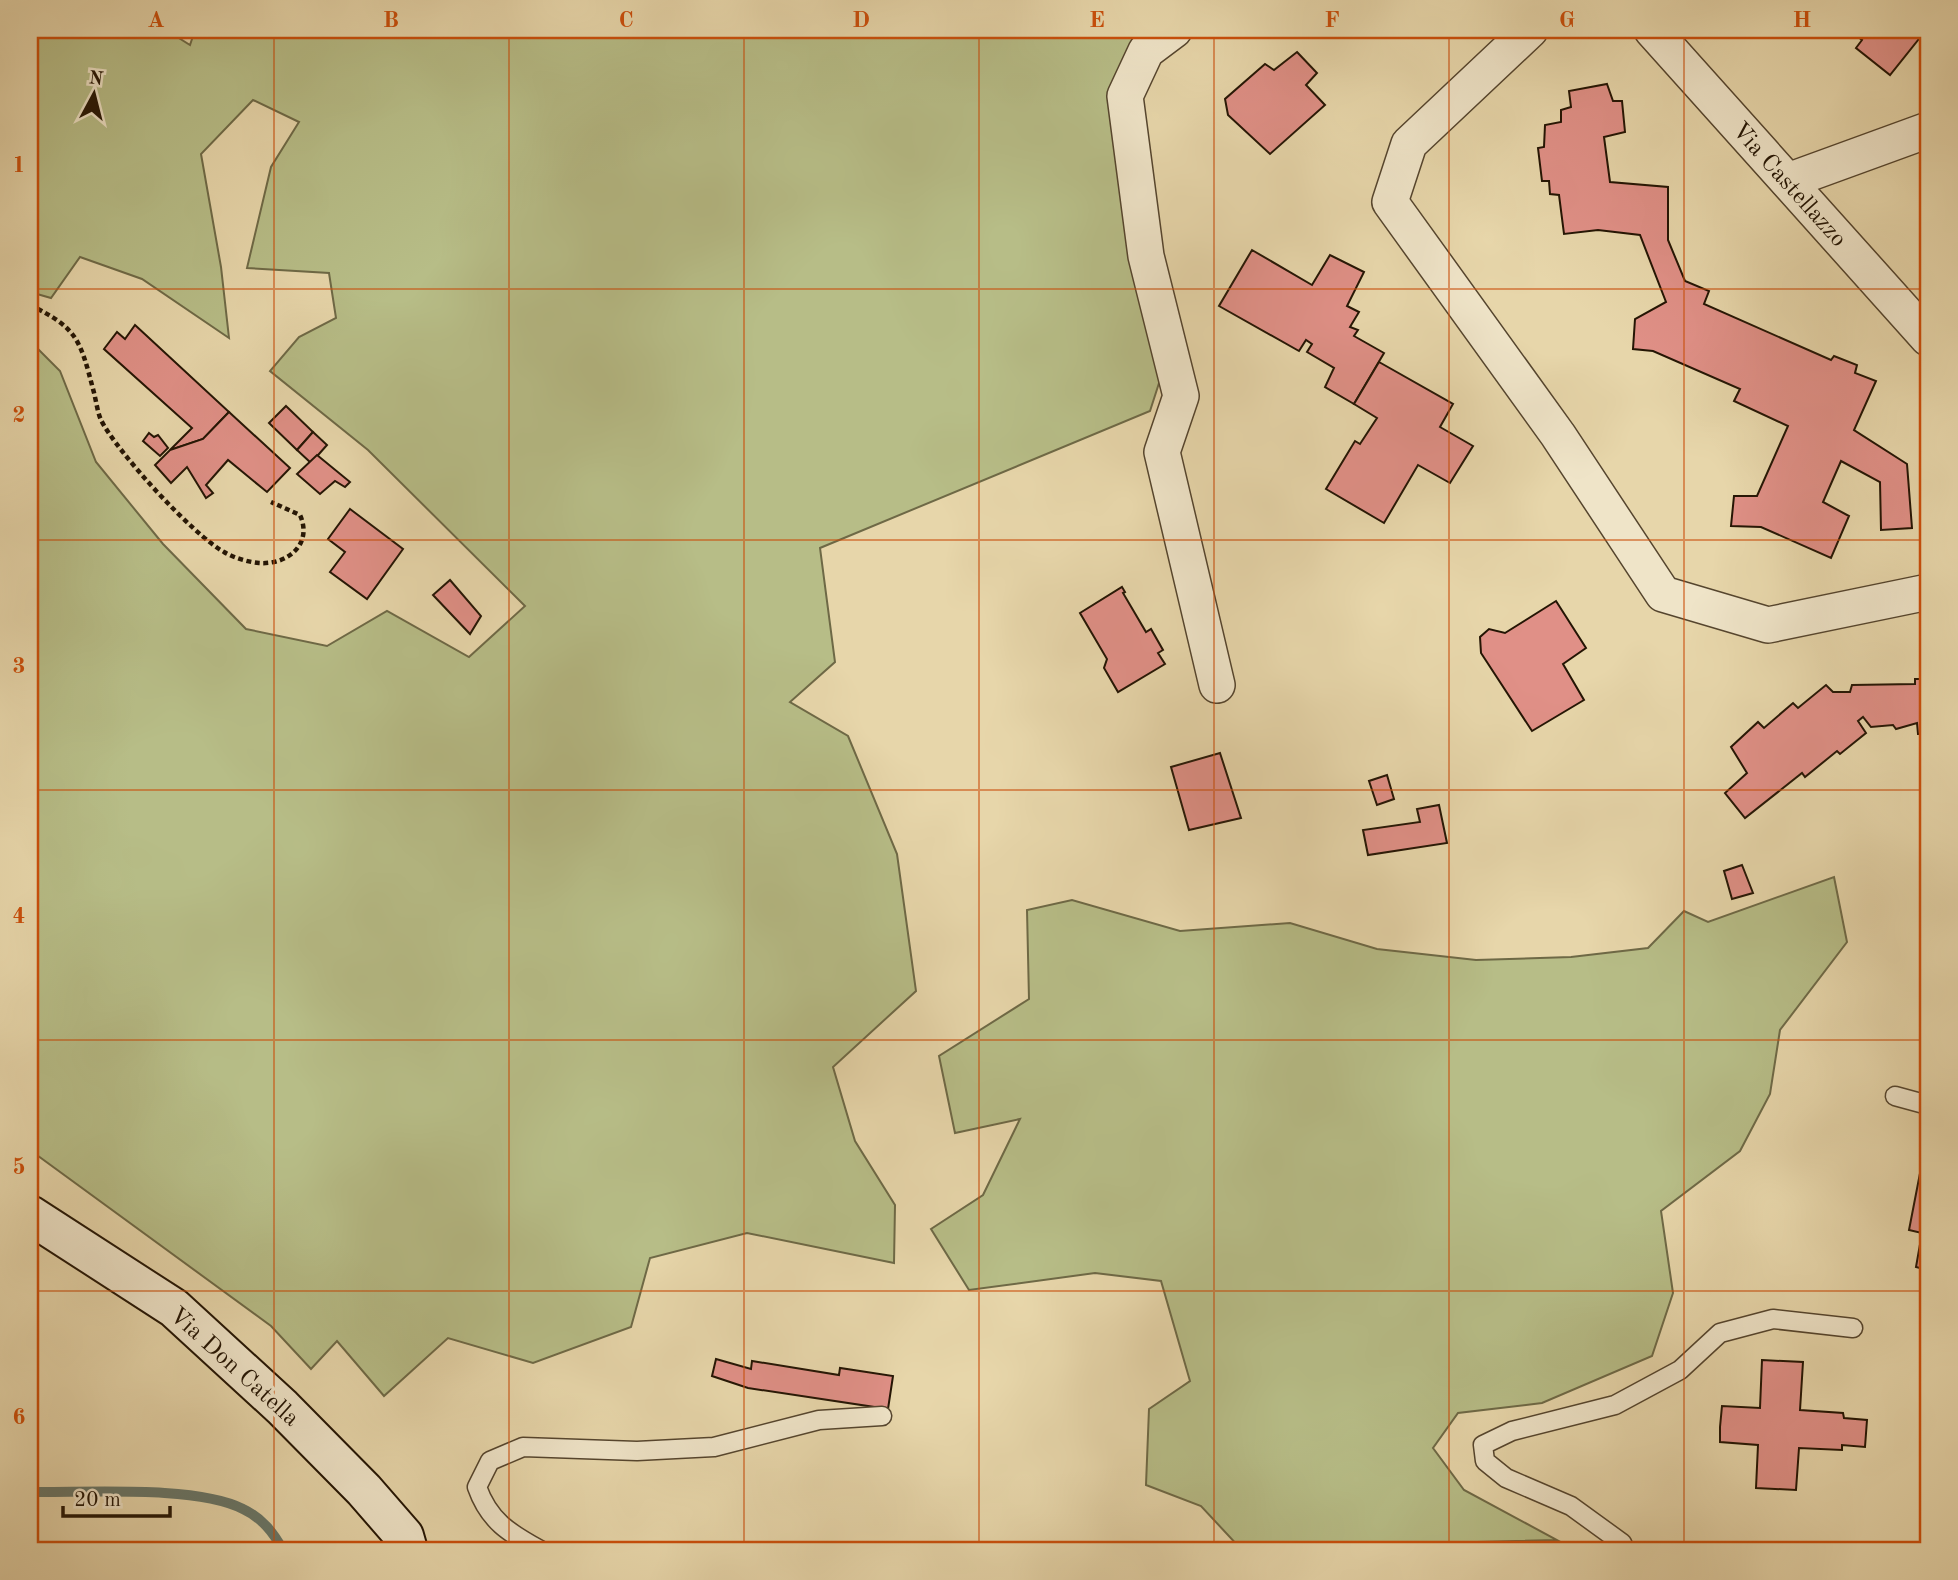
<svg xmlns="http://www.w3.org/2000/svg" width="1958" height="1580" font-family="'Old Standard TT',serif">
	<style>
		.green { fill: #b7bd87; stroke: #6e6946; stroke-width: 2 }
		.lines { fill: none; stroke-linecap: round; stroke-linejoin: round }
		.stream { stroke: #697769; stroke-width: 10 }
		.building { fill: #e09087; stroke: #241504; stroke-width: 2 }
		.lane-casing { stroke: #55452e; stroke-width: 21 }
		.street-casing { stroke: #55452e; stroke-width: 38 }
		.secondary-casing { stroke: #241504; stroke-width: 42 }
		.path { stroke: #241504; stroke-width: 4.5; stroke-dasharray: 5 3.5; stroke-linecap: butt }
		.lane { stroke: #efe4c8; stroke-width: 18 }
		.street { stroke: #efe4c8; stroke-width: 35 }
		.secondary { stroke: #efe4c8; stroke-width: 38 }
		.grid { fill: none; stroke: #cb4f0b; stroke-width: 2; stroke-opacity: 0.55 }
		.labels { text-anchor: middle; stroke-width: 7; stroke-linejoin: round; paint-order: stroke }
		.street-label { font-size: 24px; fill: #241504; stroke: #efe4c8 }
		.neatline { fill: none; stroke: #cb4f0b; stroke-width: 2.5 }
		.grid-label { font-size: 23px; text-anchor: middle; font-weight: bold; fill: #cb4f0b }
	</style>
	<rect width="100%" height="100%" fill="#e7d6aa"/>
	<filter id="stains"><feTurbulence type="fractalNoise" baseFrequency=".00286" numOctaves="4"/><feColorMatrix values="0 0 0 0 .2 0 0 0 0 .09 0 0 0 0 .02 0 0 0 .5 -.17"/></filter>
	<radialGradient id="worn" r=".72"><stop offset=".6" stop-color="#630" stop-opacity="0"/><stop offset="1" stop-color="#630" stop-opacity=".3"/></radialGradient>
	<g class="green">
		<polygon points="30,30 166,30 190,45 195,30 1149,30 1122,61 1160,380 1150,411 820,548 835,662 790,702 848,736 897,854 916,991 833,1067 855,1141 895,1205 894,1263 747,1233 650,1258 631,1327 533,1363 448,1338 384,1396 337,1341 311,1369 271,1326 30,1150 30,341 60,371 96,462 163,544 246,629 327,646 387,611 469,657 525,606 368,450 270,371 299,337 336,318 329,273 247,268 271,167 299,122 253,100 201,154 221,267 229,338 142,279 80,257 51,298 30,292"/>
		<polygon points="1834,877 1847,942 1780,1030 1770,1094 1740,1151 1661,1211 1673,1293 1652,1356 1542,1403 1458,1413 1433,1448 1464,1490 1557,1540 1240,1548 1201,1506 1146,1485 1149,1409 1190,1381 1161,1281 1095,1273 969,1290 931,1229 983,1195 1020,1119 955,1133 939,1056 1029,999 1027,910 1072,900 1180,931 1290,923 1377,949 1476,960 1571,957 1648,948 1684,911 1708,922"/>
	</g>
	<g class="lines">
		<path class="stream" d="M30,1492C85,1493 196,1485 243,1509C262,1518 273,1532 283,1550"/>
	</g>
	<g class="building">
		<polygon points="1849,30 1926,30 1890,75 1856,48 1862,40"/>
		<polygon points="1297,52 1317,73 1306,85 1325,105 1270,154 1228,115 1225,99 1265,64 1274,70"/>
		<polygon points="1607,84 1613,101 1622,101 1625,132 1604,137 1610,182 1668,187 1668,240 1685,281 1709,291 1704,304 1831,360 1834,356 1857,365 1855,373 1876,381 1854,430 1907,464 1912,528 1881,530 1880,482 1841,461 1823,502 1849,516 1831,558 1761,527 1731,526 1734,496 1757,496 1788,426 1734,401 1740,389 1653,351 1633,349 1635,319 1666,302 1640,235 1598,230 1564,234 1559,195 1550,194 1549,181 1542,181 1538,148 1544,147 1545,125 1561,122 1561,110 1571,107 1569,91"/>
		<polygon points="1252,250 1312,285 1330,255 1364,272 1347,306 1359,312 1350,327 1358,330 1354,336 1384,353 1354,404 1325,387 1334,368 1307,352 1312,344 1306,340 1299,351 1219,306"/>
		<polygon points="135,325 229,412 203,439 170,450 192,428 104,349 117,332 125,339"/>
		<polygon points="1379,362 1453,404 1440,427 1473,446 1450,483 1418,465 1384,523 1326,489 1355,441 1360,444 1377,418 1354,404"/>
		<polygon points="286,406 313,432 297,450 269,423"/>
		<polygon points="229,412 290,468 267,492 228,460 206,485 213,493 206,498 187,467 171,483 155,465 170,450 203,439"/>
		<polygon points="313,432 327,445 311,463 297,450"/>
		<polygon points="149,433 154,437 158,435 168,448 160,456 143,441"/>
		<polygon points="317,455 350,482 345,487 335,481 320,494 297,474"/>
		<polygon points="350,509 403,549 367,599 330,572 345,552 328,539"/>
		<polygon points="450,580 481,616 470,634 433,595"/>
		<polygon points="1122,587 1125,592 1123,593 1146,632 1151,629 1163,650 1158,653 1165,664 1118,692 1104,668 1107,659 1080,613"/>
		<polygon points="1556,601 1586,648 1563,664 1584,700 1532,731 1481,653 1480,637 1489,629 1505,633"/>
		<polygon points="1915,679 1928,679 1928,734 1918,734 1917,723 1896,729 1893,725 1871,727 1863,717 1858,721 1866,733 1840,754 1837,751 1805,777 1802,773 1745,818 1725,793 1747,773 1731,747 1758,722 1764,728 1793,703 1798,708 1826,685 1833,692 1850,692 1852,685 1915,684"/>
		<polygon points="1220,753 1241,818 1189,830 1171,767"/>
		<polygon points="1387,775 1394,799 1377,805 1369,781"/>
		<polygon points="1439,805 1447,843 1368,855 1363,830 1420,822 1417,809"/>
		<polygon points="1742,865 1753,893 1732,899 1724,871"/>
		<polygon points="1927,1137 1928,1137 1928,1270 1916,1267 1922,1233 1909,1230"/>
		<polygon points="716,1359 751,1369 752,1361 839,1375 840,1368 893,1376 888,1409 748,1388 712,1376"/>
		<polygon points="1762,1360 1803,1362 1800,1410 1843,1413 1844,1418 1867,1420 1865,1447 1842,1445 1842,1450 1799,1448 1796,1490 1756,1488 1758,1445 1720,1442 1720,1427 1722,1406 1760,1408"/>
	</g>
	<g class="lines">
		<defs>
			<g id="lane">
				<polyline points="1895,1096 1928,1105"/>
				<path d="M540,1550C509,1533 489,1521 477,1487L490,1461L523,1447L637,1451L714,1447L819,1420L882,1416"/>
				<polyline points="1625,1550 1622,1543 1571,1506 1506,1478 1485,1461 1483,1445 1512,1431 1615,1405 1680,1370 1720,1333 1773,1319 1853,1328"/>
			</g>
			<g id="street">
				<polyline points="1174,30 1146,51 1125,96 1146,256 1181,396 1162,452 1217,685"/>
				<polyline points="1530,30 1409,144 1390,202 1558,435 1663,594 1768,625 1928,592"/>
				<polyline points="1652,30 1928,338"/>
				<polyline points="1788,181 1928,130"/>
			</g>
			<polyline id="secondary" points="30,1215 174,1308 282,1407 364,1490 404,1536 408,1550"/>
		</defs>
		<use href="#lane" class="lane-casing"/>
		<use href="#street" class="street-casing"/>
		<use href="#secondary" class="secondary-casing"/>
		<path class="path" d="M30,305C77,328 80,339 93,389C96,399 97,411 101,420C117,452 193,535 224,552C234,558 248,562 259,563C288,565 313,544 300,515L271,502"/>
		<use href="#lane" class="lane"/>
		<use href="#street" class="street"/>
		<use href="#secondary" class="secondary"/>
	</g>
	<path class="grid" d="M274,30V1550M509,30V1550M744,30V1550M979,30V1550M1214,30V1550M1449,30V1550M1684,30V1550M30,289H1928M30,540H1928M30,790H1928M30,1040H1928M30,1291H1928"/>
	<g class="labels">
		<g class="street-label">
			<text transform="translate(1790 184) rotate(48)" y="8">Via Castellazzo</text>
			<text transform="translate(235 1366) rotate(42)" y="8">Via Don Catella</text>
		</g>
	</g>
	<rect width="1958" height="1580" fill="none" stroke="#e7d6aa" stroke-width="77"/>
	<g transform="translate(94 94) rotate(7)" stroke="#efe4c8" stroke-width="5" paint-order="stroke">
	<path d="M0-5L12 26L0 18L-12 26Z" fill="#241504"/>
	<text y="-10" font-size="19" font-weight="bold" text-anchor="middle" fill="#241504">N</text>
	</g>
	<path d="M63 1506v10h107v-10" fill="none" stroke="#241504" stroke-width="3.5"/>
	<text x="74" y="1506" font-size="21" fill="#241504" stroke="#efe4c8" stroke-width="5" paint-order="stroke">20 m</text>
	<rect x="38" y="38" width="1882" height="1504" class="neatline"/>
	<g class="grid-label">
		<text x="156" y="27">A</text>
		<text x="391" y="27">B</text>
		<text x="626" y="27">C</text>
		<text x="861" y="27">D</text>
		<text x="1097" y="27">E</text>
		<text x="1332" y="27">F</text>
		<text x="1567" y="27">G</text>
		<text x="1802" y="27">H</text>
		<text x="19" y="172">1</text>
		<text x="19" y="422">2</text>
		<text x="19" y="673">3</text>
		<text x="19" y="923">4</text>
		<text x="19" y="1174">5</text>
		<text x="19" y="1424">6</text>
	</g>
	<rect width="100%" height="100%" filter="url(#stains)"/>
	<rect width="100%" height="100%" fill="url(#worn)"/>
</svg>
